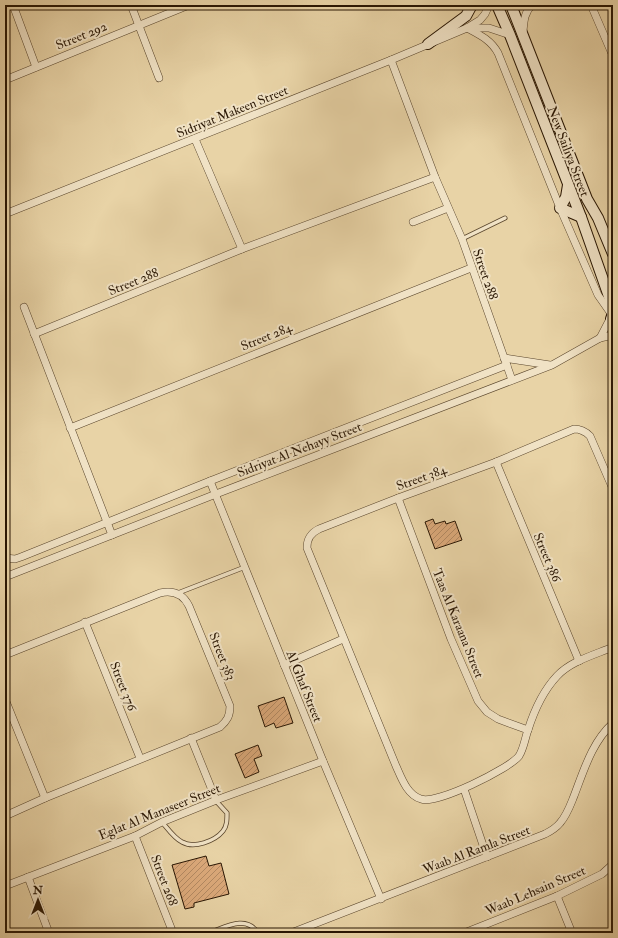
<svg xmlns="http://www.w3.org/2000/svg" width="618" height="938" font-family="'IM FELL Double Pica',serif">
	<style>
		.building { fill: url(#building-hatch); stroke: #291603 }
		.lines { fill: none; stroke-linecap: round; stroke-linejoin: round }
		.lane-casing { stroke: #59452c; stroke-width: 5 }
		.street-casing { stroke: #59452c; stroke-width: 8 }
		.secondary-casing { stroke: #291603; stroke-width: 12 }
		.lane { stroke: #f0e2c5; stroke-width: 3.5 }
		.street { stroke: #f0e2c5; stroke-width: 7 }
		.secondary { stroke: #f0e2c5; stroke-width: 10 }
		.labels { text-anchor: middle; stroke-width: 4; stroke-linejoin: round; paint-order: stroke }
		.street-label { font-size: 13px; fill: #291603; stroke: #f0e2c5 }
	</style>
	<defs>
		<pattern id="building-hatch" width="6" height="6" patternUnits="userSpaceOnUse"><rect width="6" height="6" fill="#dba97a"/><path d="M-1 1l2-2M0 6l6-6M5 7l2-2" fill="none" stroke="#b28962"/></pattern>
	</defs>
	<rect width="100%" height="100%" fill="#e8d3a6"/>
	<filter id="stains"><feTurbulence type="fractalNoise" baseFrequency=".005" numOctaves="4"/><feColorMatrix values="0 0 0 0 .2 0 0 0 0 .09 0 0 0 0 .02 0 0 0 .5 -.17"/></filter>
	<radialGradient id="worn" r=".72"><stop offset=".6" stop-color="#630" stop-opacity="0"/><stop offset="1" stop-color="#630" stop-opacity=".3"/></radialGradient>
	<g class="building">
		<polygon points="433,519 435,524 445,521 446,524 455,521 462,540 435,549 425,522"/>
		<polygon points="284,697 293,723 276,728 274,723 265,727 258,706"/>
		<polygon points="258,745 262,756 254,759 259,772 245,778 235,754"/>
		<polygon points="206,856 209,866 221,863 229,894 194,903 194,907 185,909 172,865"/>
	</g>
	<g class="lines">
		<defs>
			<g id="lane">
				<polyline points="462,239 505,218"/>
				<polyline points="178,593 245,567"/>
				<path d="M162,822C168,829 174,838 182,842C194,849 215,841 223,831C227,826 227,820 227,813L216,801"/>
				<path d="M208,933C224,928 246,914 258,933"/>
			</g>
			<g id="street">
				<polyline points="13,5 36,67"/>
				<polyline points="131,5 159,78"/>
				<polyline points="591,5 613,56"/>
				<path d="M467,28C480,35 491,40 498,53L560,208L598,295L612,315L600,338"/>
				<polyline points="470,28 489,28 510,35"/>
				<path d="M523,32C524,21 524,13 532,5"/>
				<polyline points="391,60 435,177 462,239 512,380"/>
				<polyline points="5,80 189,5"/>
				<polyline points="195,139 242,249"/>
				<polyline points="5,214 391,60 467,28 480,20 485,14 489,5"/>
				<polyline points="413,222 448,208"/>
				<polyline points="24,307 112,535"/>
				<polyline points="34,334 242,249 435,177"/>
				<polyline points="504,358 550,365"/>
				<polyline points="70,428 471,268"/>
				<polyline points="496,462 579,661"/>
				<polyline points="210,481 323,761 381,899"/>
				<path d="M613,489L590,436C585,431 581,429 574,429L496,462L398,498L319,529C311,533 307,538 307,548L396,766C401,777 407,795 421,799C436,805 509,769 519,756C524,748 525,738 528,730C534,711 543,691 557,676C571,661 594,655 613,647"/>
				<polyline points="398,498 451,639 478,701 487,712 498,719 528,730"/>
				<polyline points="5,558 15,559 21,557 210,481 507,365"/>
				<polyline points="5,577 216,494 552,365 600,338 613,335"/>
				<polyline points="85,622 140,758"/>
				<path d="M5,655L160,593C173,590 183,594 189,606L230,706C230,716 227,721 220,727L45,798L5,816"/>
				<polyline points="284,665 343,639"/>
				<polyline points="5,699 45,798"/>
				<polyline points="191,738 216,800"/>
				<polyline points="464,789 487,857"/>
				<polyline points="135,836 173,933"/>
				<polyline points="28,877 49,933"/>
				<polyline points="5,886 135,836 162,822 219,799 323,761"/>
				<polyline points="557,896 572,933"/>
				<path d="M291,933L545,834C551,831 556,828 560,823C567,815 570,806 574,796C584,770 592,742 613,723"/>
				<polyline points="464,933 557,896 602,874 613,864"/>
			</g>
			<g id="secondary">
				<polyline points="497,5 510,35 581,217 613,308"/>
				<polyline points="511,5 587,199 598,218 613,254"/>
				<polyline points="428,44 466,16 472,5"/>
				<polyline points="568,185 566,197 560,208 581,217"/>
				<polyline points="613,313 611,319 613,326"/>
			</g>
		</defs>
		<use href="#lane" class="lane-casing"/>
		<use href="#street" class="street-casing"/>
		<use href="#secondary" class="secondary-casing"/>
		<use href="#lane" class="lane"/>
		<use href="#street" class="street"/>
		<use href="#secondary" class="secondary"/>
	</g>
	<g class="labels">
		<g class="street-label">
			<text transform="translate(81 35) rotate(-22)" y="5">Street 292</text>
			<text transform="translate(232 111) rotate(-22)" y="5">Sidriyat Makeen Street</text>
			<text transform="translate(569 151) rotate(69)" y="5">New Sailiya Street</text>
			<text transform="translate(486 274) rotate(71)" y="5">Street 288</text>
			<text transform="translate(133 281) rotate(-22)" y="5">Street 288</text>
			<text transform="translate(266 336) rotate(-22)" y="5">Street 284</text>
			<text transform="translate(299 449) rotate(-21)" y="5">Sidriyat Al Nehayy Street</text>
			<text transform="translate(421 477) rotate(-20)" y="5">Street 384</text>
			<text transform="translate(548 557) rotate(67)" y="5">Street 386</text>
			<text transform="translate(459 623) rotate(68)" y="5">Taas Al Karaana Street</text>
			<text transform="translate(223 656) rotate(68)" y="5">Street 383</text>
			<text transform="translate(124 686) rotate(68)" y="5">Street 376</text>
			<text transform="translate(305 686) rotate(68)" y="5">Al Ghaf Street</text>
			<text transform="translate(159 811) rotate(-22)" y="5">Eglat Al Manaseer Street</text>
			<text transform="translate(476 849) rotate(-21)" y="5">Waab Al Ramla Street</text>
			<text transform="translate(165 880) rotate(69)" y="5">Street 268</text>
			<text transform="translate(535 890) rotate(-23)" y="5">Waab Lehsain Street</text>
		</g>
	</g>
	<rect width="618" height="938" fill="none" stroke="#e8d3a6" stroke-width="20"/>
	<rect x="6" y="6" width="606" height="926" fill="none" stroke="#291603" stroke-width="2"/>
	<rect x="10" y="10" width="598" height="918" fill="none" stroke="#291603"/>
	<g transform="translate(38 900)" stroke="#f0e2c5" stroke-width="3" paint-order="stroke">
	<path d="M0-3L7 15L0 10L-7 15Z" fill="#291603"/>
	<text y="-6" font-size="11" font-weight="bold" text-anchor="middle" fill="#291603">N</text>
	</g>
	<rect width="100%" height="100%" filter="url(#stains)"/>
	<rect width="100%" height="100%" fill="url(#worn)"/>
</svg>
